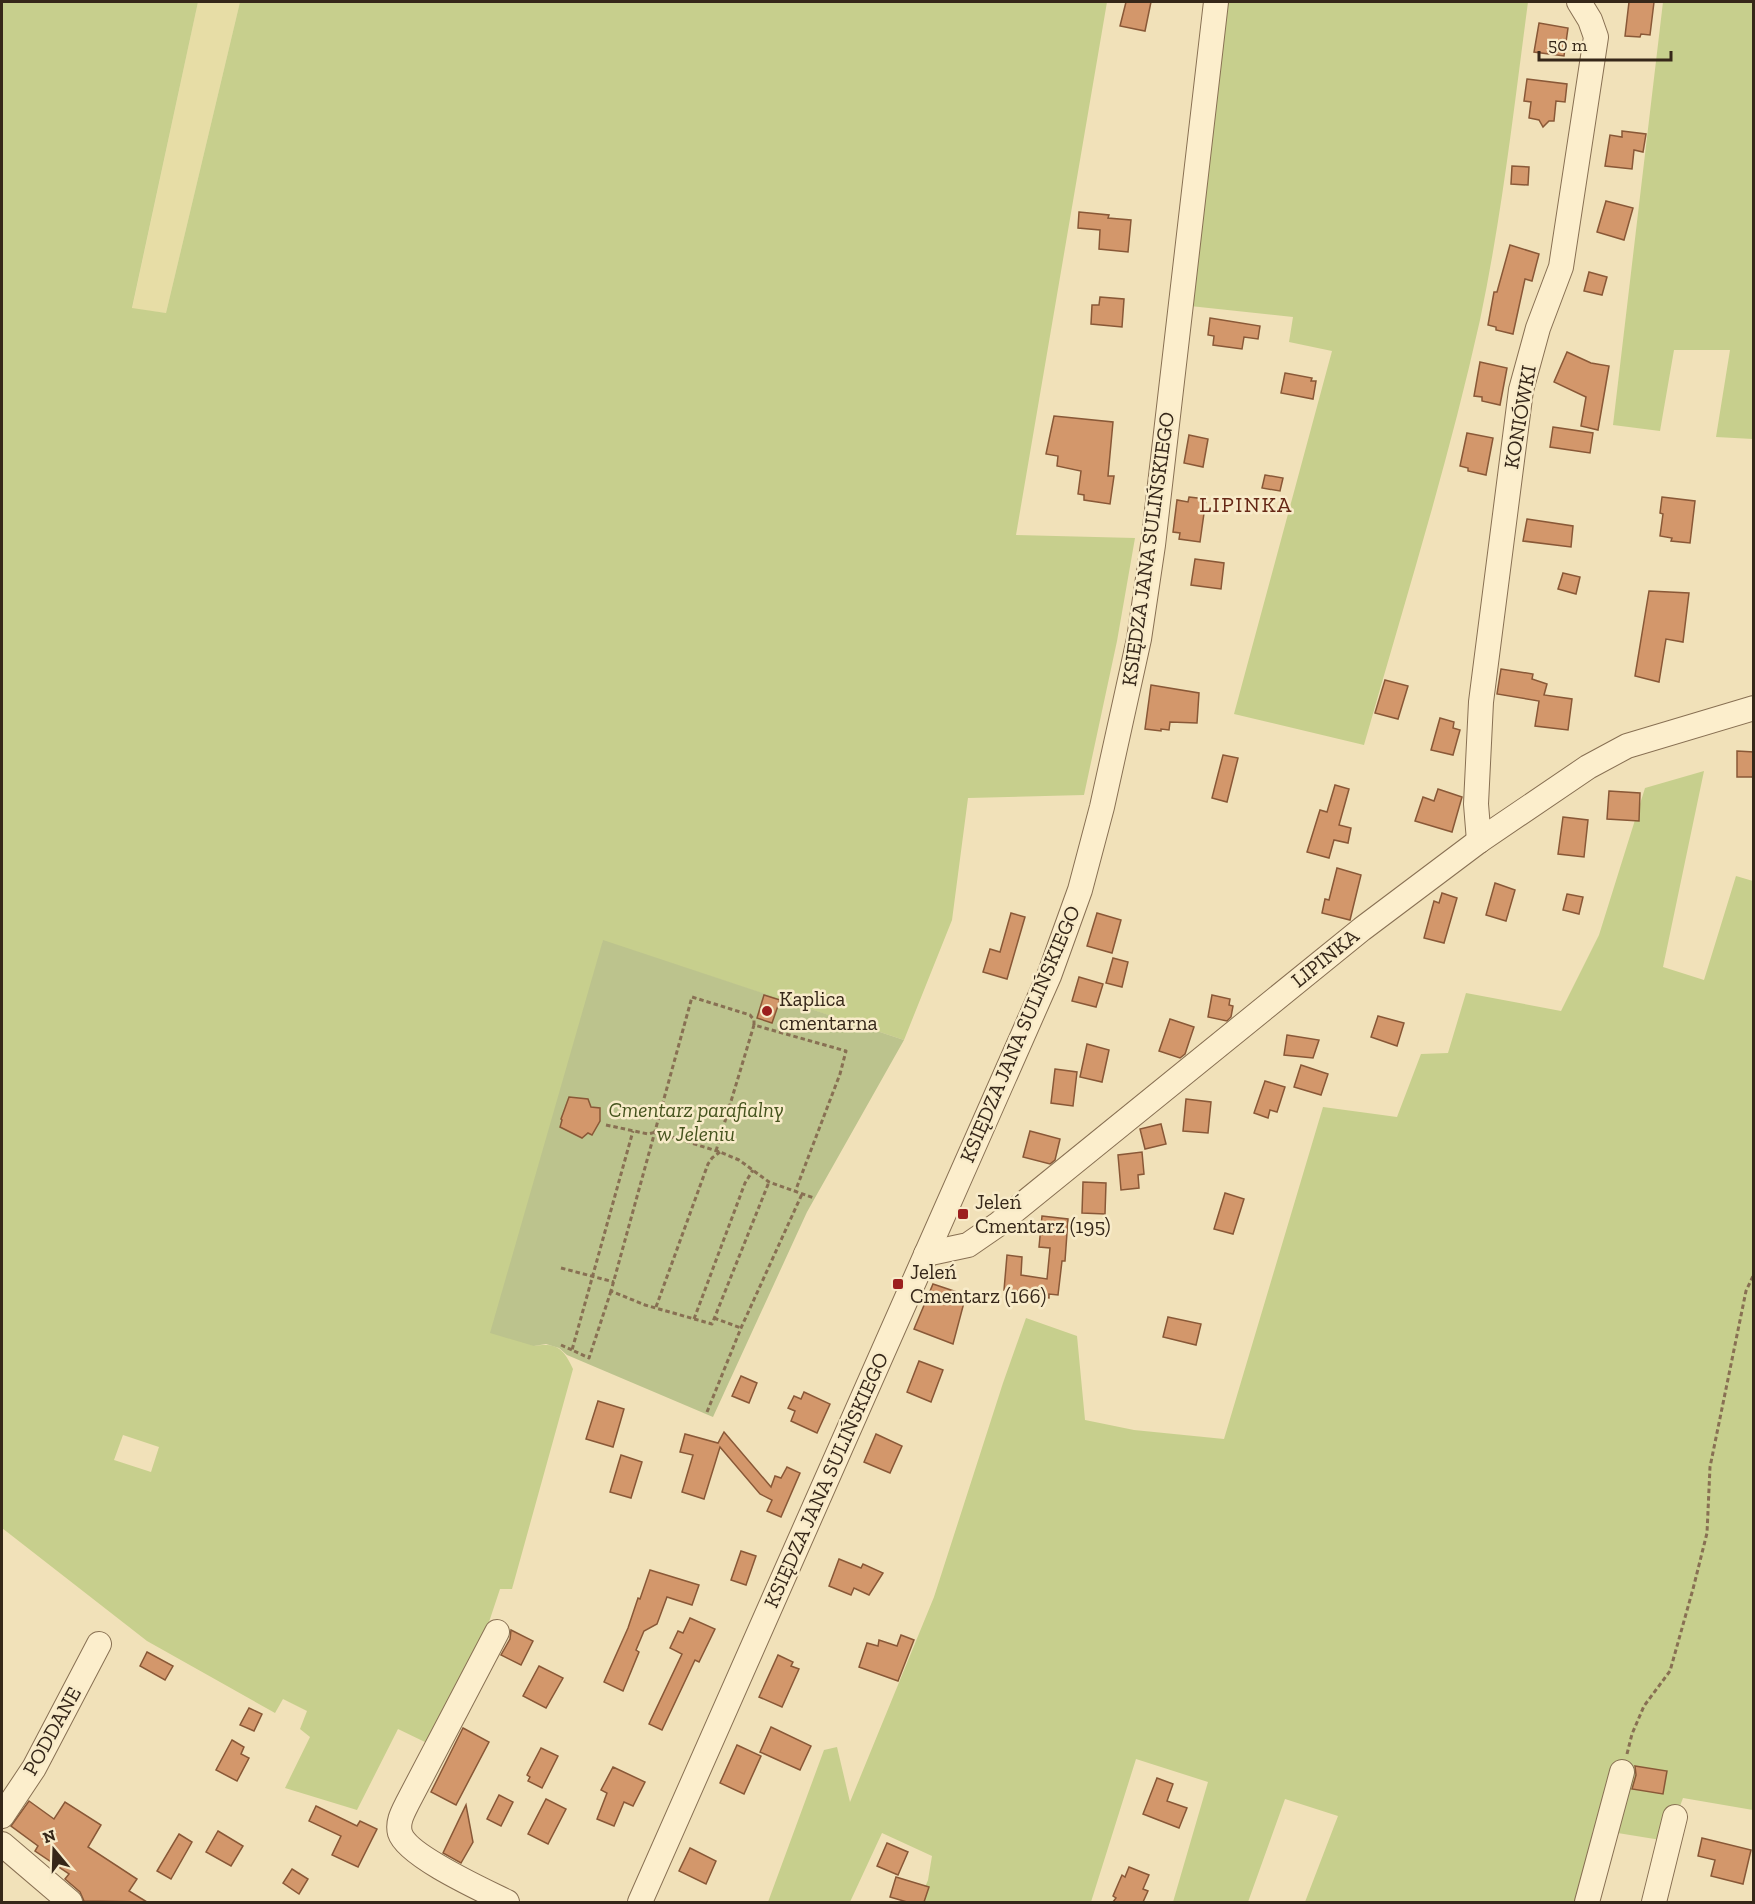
<svg xmlns="http://www.w3.org/2000/svg" width="1755" height="1904" font-family="'Zilla Slab',serif">
	<style>
		.farmland { fill: #e7dda6 }
		.green { fill: #c7cf8d; fill-rule: evenodd }
		.cemetery { fill: #bcc38d }
		.building { fill: #d3976b; stroke: #895837; stroke-width: 1.5 }
		.lines { fill: none; stroke-linecap: round; stroke-linejoin: round }
		.minor-casing { stroke: #887053; stroke-width: 26 }
		.path { stroke: #887053; stroke-width: 3; stroke-dasharray: 4.5 3; stroke-linecap: butt }
		.minor { stroke: #fceecc; stroke-width: 24 }
		.poi-dot { fill: #9c1f1e; stroke: #f8ebc9; stroke-width: 2 }
		.labels { text-anchor: middle; stroke-width: 5; stroke-linejoin: round; paint-order: stroke }
		.street-label { font-size: 21px; fill: #362719; stroke: #f8ebc9 }
		.poi-label { font-size: 21px; fill: #362719; stroke: #f8ebc9; text-anchor: start }
		.park-label { font-size: 21px; font-style: italic; fill: #46541e; stroke: #f8ebc9 }
		.neighbourhood-label { font-size: 22px; letter-spacing: 1.5px; fill: #662715; stroke: #f8ebc9 }
	</style>
	<rect width="100%" height="100%" fill="#f1e1b9"/>
	<polygon class="farmland" points="198,2 240,2 166,313 132,309"/>
	<g class="green">
		<path d="M2,2H198L132,308L166,313L240,2H1107L1016,535L1135,538L1117,641L1084,795L968,798L952,920L904,1040L603,941L534,1346C557,1342 564,1349 573,1369L512,1589H500L483,1640L427,1743L398,1729L357,1810L285,1788L310,1737L300,1729L307,1711L283,1699L275,1713L147,1641L2,1528ZM123,1435L159,1447L151,1472L114,1460Z"/>
		<path d="M1227,2H1528C1514,108 1502,215 1480,320C1448,464 1404,604 1364,745L1234,714L1332,351L1289,342L1293,317L1190,306Z"/>
		<polygon points="1663,2 1753,2 1753,439 1716,437 1730,350 1674,350 1660,431 1613,425"/>
		<polygon points="1704,771 1663,967 1704,980 1736,876 1753,881 1753,1810 1683,1798 1667,1841 1593,1829 1585,1902 1305,1902 1338,1816 1285,1799 1248,1902 1173,1902 1208,1782 1136,1759 1091,1902 919,1902 928,1880 932,1856 882,1833 850,1902 768,1902 824,1750 837,1747 850,1802 934,1597 1003,1383 1026,1318 1077,1336 1085,1420 1134,1430 1224,1439 1323,1107 1397,1117 1421,1054 1448,1053 1466,993 1561,1011 1599,935 1645,788"/>
	</g>
	<polygon class="cemetery" points="603,940 904,1040 807,1212 713,1417 567,1355 559,1348 546,1344 534,1346 490,1333"/>
	<g class="building">
		<polygon points="1126,2 1151,2 1145,31 1120,26"/>
		<polygon points="1629,2 1654,2 1650,35 1641,34 1640,37 1625,36"/>
		<polygon points="1539,23 1568,28 1564,56 1534,52"/>
		<polygon points="1527,79 1567,84 1565,102 1556,101 1554,121 1549,121 1543,127 1539,120 1529,118 1531,102 1524,101"/>
		<polygon points="1622,131 1646,134 1643,152 1634,150 1632,169 1605,166 1610,135 1622,137"/>
		<polygon points="1512,166 1529,167 1528,185 1511,184"/>
		<polygon points="1606,201 1633,208 1624,240 1597,232"/>
		<polygon points="1079,212 1109,215 1108,218 1131,220 1128,252 1099,249 1100,230 1078,228"/>
		<polygon points="1510,245 1539,254 1532,281 1525,279 1513,334 1496,330 1496,327 1488,325 1494,292 1497,292"/>
		<polygon points="1589,272 1607,277 1602,295 1584,291"/>
		<polygon points="1100,297 1124,299 1122,327 1091,324 1092,305 1099,305"/>
		<polygon points="1210,318 1260,326 1258,339 1244,337 1242,349 1213,345 1214,336 1208,335"/>
		<polygon points="1567,352 1591,363 1609,366 1598,430 1581,426 1586,397 1554,382"/>
		<polygon points="1480,362 1507,368 1500,405 1482,401 1482,397 1474,396"/>
		<polygon points="1285,373 1312,378 1311,381 1316,381 1313,399 1281,393"/>
		<polygon points="1054,416 1113,422 1108,476 1114,476 1110,504 1084,500 1084,495 1078,494 1081,471 1057,466 1058,456 1046,454"/>
		<polygon points="1553,427 1593,433 1590,453 1550,447"/>
		<polygon points="1467,433 1493,438 1486,475 1468,471 1468,468 1460,466"/>
		<polygon points="1189,435 1208,439 1203,467 1184,463"/>
		<polygon points="1265,475 1283,478 1280,491 1262,488"/>
		<polygon points="1189,497 1206,499 1200,542 1179,539 1180,533 1173,532 1177,500 1188,502"/>
		<polygon points="1662,497 1695,501 1690,543 1671,541 1672,538 1660,536 1663,514 1660,513"/>
		<polygon points="1527,519 1573,526 1571,547 1523,541"/>
		<polygon points="1195,559 1224,563 1221,589 1191,585"/>
		<polygon points="1563,573 1580,577 1576,594 1558,589"/>
		<polygon points="1649,591 1689,593 1683,642 1666,639 1659,682 1635,676"/>
		<polygon points="1501,669 1533,674 1532,679 1547,684 1544,695 1572,699 1568,730 1535,726 1539,701 1497,694"/>
		<polygon points="1385,680 1408,686 1398,719 1375,713"/>
		<polygon points="1151,685 1199,693 1197,723 1170,722 1169,730 1161,729 1161,731 1145,729"/>
		<polygon points="1440,718 1454,722 1453,728 1460,730 1453,755 1431,750"/>
		<polygon points="1737,751 1754,752 1754,777 1737,777"/>
		<polygon points="1223,755 1238,758 1227,802 1212,798"/>
		<polygon points="1335,785 1349,789 1339,825 1351,828 1348,843 1334,840 1329,858 1307,852 1320,810 1327,812"/>
		<polygon points="1438,789 1462,797 1452,832 1415,821 1423,797 1434,801"/>
		<polygon points="1609,791 1640,793 1639,821 1607,819"/>
		<polygon points="1563,817 1588,820 1584,857 1558,854"/>
		<polygon points="1337,868 1361,875 1350,920 1322,913 1325,899 1329,900"/>
		<polygon points="1495,883 1515,890 1506,921 1486,915"/>
		<polygon points="1442,893 1457,898 1444,943 1424,938 1434,901 1439,903"/>
		<polygon points="1567,894 1583,897 1579,914 1563,910"/>
		<polygon points="1011,913 1025,917 1007,979 983,972 990,949 1000,952"/>
		<polygon points="1097,913 1121,920 1112,953 1087,946"/>
		<polygon points="1113,958 1128,962 1122,987 1106,983"/>
		<polygon points="1079,977 1103,984 1096,1007 1072,1001"/>
		<polygon points="764,995 780,1000 772,1023 757,1018"/>
		<polygon points="1212,995 1230,999 1229,1005 1233,1006 1231,1017 1227,1021 1208,1017"/>
		<polygon points="1378,1016 1404,1023 1397,1046 1371,1037"/>
		<polygon points="1170,1019 1194,1027 1185,1054 1180,1058 1159,1051"/>
		<polygon points="1287,1035 1319,1040 1313,1058 1284,1055"/>
		<polygon points="1087,1044 1109,1050 1102,1082 1080,1077"/>
		<polygon points="1301,1065 1328,1074 1321,1095 1294,1087"/>
		<polygon points="1055,1069 1077,1072 1073,1106 1051,1103"/>
		<polygon points="1265,1081 1285,1087 1277,1112 1270,1110 1268,1118 1254,1113"/>
		<polygon points="569,1097 588,1099 591,1107 600,1108 600,1121 592,1135 588,1133 582,1138 560,1127 562,1120 561,1119"/>
		<polygon points="1186,1099 1211,1102 1208,1133 1183,1131"/>
		<polygon points="1161,1124 1166,1144 1145,1149 1140,1129"/>
		<polygon points="1030,1131 1060,1139 1055,1160 1050,1164 1023,1157"/>
		<polygon points="1142,1152 1144,1174 1138,1175 1139,1188 1121,1190 1118,1155"/>
		<polygon points="1083,1182 1106,1183 1105,1214 1082,1213"/>
		<polygon points="1225,1193 1244,1199 1233,1234 1214,1229"/>
		<polygon points="1042,1216 1068,1219 1065,1261 1062,1261 1058,1295 1049,1294 1049,1298 1021,1295 1022,1291 1004,1290 1007,1255 1022,1257 1021,1275 1047,1279 1050,1248 1039,1247"/>
		<polygon points="933,1284 966,1295 953,1344 914,1329"/>
		<polygon points="1168,1317 1201,1324 1196,1345 1163,1337"/>
		<polygon points="919,1361 943,1370 931,1402 907,1392"/>
		<polygon points="741,1376 757,1383 749,1403 732,1396"/>
		<polygon points="804,1392 830,1404 817,1433 791,1421 795,1411 788,1408 794,1396 801,1399"/>
		<polygon points="598,1401 624,1409 613,1447 586,1439"/>
		<polygon points="724,1432 771,1487 775,1476 781,1478 787,1467 800,1473 781,1517 767,1511 772,1500 760,1494 720,1447 704,1499 682,1492 693,1455 680,1452 685,1434 718,1443"/>
		<polygon points="876,1434 902,1446 890,1473 864,1462"/>
		<polygon points="621,1455 642,1462 631,1498 610,1492"/>
		<polygon points="741,1551 756,1556 746,1585 731,1580"/>
		<polygon points="839,1559 861,1568 863,1564 883,1573 869,1595 854,1588 851,1595 829,1586"/>
		<polygon points="650,1570 699,1585 692,1605 667,1597 657,1624 644,1631 636,1650 639,1652 623,1691 604,1682 628,1628 638,1598 640,1599"/>
		<polygon points="690,1618 715,1629 699,1662 695,1660 662,1730 649,1724 682,1654 670,1648 678,1631 683,1633"/>
		<polygon points="511,1630 533,1641 521,1665 501,1655 510,1639"/>
		<polygon points="901,1635 914,1640 898,1681 859,1667 867,1643 878,1646 879,1640 897,1646"/>
		<polygon points="147,1652 173,1666 165,1680 140,1666"/>
		<polygon points="778,1655 793,1662 791,1666 799,1669 782,1707 759,1697"/>
		<polygon points="539,1666 563,1678 546,1708 523,1696"/>
		<polygon points="249,1708 262,1714 254,1731 240,1725"/>
		<polygon points="771,1727 811,1746 800,1770 760,1752"/>
		<polygon points="463,1728 489,1742 456,1805 431,1792"/>
		<polygon points="232,1740 244,1747 241,1754 249,1758 237,1781 216,1770"/>
		<polygon points="737,1745 761,1756 744,1794 720,1783"/>
		<polygon points="541,1748 558,1756 542,1788 528,1781 530,1777 527,1775"/>
		<polygon points="1635,1766 1667,1771 1663,1794 1632,1789 1636,1775"/>
		<polygon points="613,1767 645,1782 633,1806 624,1802 614,1826 597,1819 607,1793 601,1790"/>
		<polygon points="1157,1778 1173,1784 1167,1801 1187,1808 1179,1828 1143,1814"/>
		<polygon points="499,1795 513,1802 501,1826 487,1819"/>
		<polygon points="546,1799 566,1809 548,1844 528,1834"/>
		<polygon points="29,1801 54,1819 65,1802 101,1825 88,1847 137,1879 129,1891 147,1902 84,1901 80,1892 65,1879 69,1874 35,1851 38,1846 11,1826"/>
		<polygon points="466,1805 473,1842 461,1863 443,1853"/>
		<polygon points="316,1806 357,1826 360,1821 377,1829 358,1867 332,1855 341,1836 309,1821"/>
		<polygon points="218,1831 243,1846 231,1866 206,1852"/>
		<polygon points="179,1834 192,1842 171,1879 157,1871"/>
		<polygon points="1702,1838 1751,1850 1743,1884 1711,1876 1715,1860 1698,1856"/>
		<polygon points="887,1843 908,1852 898,1875 877,1866"/>
		<polygon points="690,1848 716,1861 706,1884 679,1871"/>
		<polygon points="1129,1867 1149,1875 1143,1889 1148,1891 1143,1902 1113,1902 1116,1898 1113,1896 1122,1875 1125,1877"/>
		<polygon points="292,1869 308,1879 299,1894 283,1883"/>
		<polygon points="896,1877 929,1887 924,1902 907,1902 890,1897"/>
	</g>
	<g class="lines">
		<defs>
			<g id="minor">
				<polyline points="1479,841 1476,804 1481,702 1521,390 1538,328 1561,267 1596,37 1590,20 1579,2"/>
				<polyline points="926,1254 968,1245 997,1225 1362,929 1479,841 1588,767 1627,746 1754,708"/>
				<path d="M497,1632L408,1802C403,1812 397,1822 400,1833C407,1856 485,1891 507,1902"/>
				<polyline points="2,1816 34,1768 99,1644"/>
				<polyline points="2,1844 70,1902"/>
				<polyline points="640,1902 1049,976 1080,890 1102,807 1139,639 1153,545 1216,2"/>
				<polyline points="1587,1902 1622,1772"/>
				<polyline points="1654,1902 1675,1817"/>
			</g>
		</defs>
		<use href="#minor" class="minor-casing"/>
		<g class="path">
			<polyline points="754,1025 754,1020 750,1015 692,997 611,1291 645,1305 712,1324 769,1182"/>
			<polyline points="606,1125 648,1134 656,1132 720,1152 739,1160 769,1182 814,1198"/>
			<polyline points="716,1151 754,1025 846,1051 840,1074 795,1192"/>
			<polyline points="561,1268 614,1282"/>
			<polyline points="611,1291 589,1358 572,1350 633,1131"/>
			<polyline points="656,1307 708,1164 712,1158 720,1152"/>
			<polyline points="714,1318 741,1328"/>
			<polyline points="694,1319 745,1183 753,1170"/>
			<polyline points="561,1345 572,1350"/>
			<polyline points="707,1412 741,1328 802,1194"/>
			<polyline points="1627,1754 1632,1734 1644,1706 1670,1671 1693,1589 1707,1533 1710,1467 1746,1291 1754,1274"/>
		</g>
		<use href="#minor" class="minor"/>
	</g>
	<g class="poi-dot">
		<circle cx="767" cy="1011" r="6"/>
		<rect x="957" y="1208" width="12" height="12" rx="3"/>
		<rect x="892" y="1278" width="12" height="12" rx="3"/>
	</g>
	<g class="labels">
		<g class="street-label">
			<text transform="translate(1520 417) rotate(-80)" y="7">KONIÓWKI</text>
			<text transform="translate(1148 549) rotate(-82)" y="7">KSIĘDZA JANA SULIŃSKIEGO</text>
			<text transform="translate(1325 958) rotate(-39)" y="7">LIPINKA</text>
			<text transform="translate(1020 1034) rotate(-67)" y="7">KSIĘDZA JANA SULIŃSKIEGO</text>
			<text transform="translate(826 1480) rotate(-66)" y="7">KSIĘDZA JANA SULIŃSKIEGO</text>
			<text transform="translate(52 1731) rotate(-61)" y="7">PODDANE</text>
		</g>
		<g class="poi-label">
			<text x="779" y="1006">Kaplica<tspan x="779" dy="24">cmentarna</tspan></text>
			<text x="975" y="1209">Jeleń<tspan x="975" dy="24">Cmentarz (195)</tspan></text>
			<text x="910" y="1279">Jeleń<tspan x="910" dy="24">Cmentarz (166)</tspan></text>
		</g>
		<g class="park-label">
			<text x="696" y="1117">Cmentarz parafialny<tspan x="696" dy="24">w Jeleniu</tspan></text>
		</g>
		<g class="neighbourhood-label">
			<text x="1246" y="512">LIPINKA</text>
		</g>
	</g>
	<rect width="1755" height="1904" fill="none" stroke="#362719" stroke-width="6"/>
	<g transform="translate(54 1850) rotate(341)" stroke="#f8ebc9" stroke-width="4.5" paint-order="stroke">
	<path d="M0-4.5L10 22L0 15L-10 22Z" fill="#362719"/>
	<text y="-9" font-size="16" font-weight="bold" text-anchor="middle" fill="#362719">N</text>
	</g>
	<path d="M1539 51v9h132v-9" fill="none" stroke="#362719" stroke-width="3"/>
	<text x="1548" y="51" font-size="18" fill="#362719" stroke="#f8ebc9" stroke-width="4.5" paint-order="stroke">50 m</text>
</svg>
